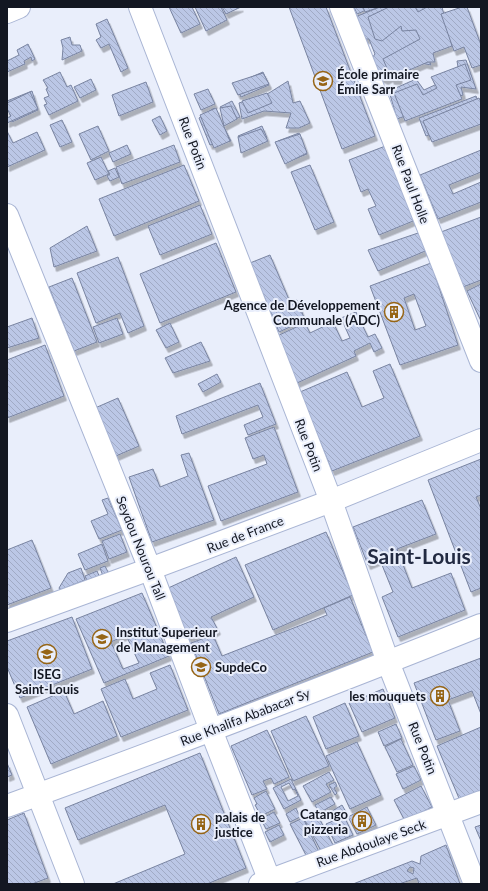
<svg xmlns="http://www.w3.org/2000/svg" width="488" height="891" font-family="Lato,sans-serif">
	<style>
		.building { fill: url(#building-back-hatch); stroke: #7984a1; fill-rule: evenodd; filter: url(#shadow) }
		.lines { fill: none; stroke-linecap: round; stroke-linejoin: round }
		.street-casing { stroke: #a9b5d4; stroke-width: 24 }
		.street { stroke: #fff; stroke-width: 22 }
		.labels { text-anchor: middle; stroke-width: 4; stroke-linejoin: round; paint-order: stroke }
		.poi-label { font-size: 13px; font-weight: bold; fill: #131722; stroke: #e9eefb; text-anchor: start }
		.street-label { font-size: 13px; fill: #131722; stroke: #e9eefb }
		.town-label { font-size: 21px; font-weight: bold; fill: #222a42; stroke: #e9eefb }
	</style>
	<defs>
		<pattern id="building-back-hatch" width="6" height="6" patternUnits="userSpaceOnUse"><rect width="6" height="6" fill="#bbc7e6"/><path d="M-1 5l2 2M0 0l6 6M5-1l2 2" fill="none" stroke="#a0aac5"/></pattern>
		<filter id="shadow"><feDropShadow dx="2.5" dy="4.5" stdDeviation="0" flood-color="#0004"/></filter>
	</defs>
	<rect width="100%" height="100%" fill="#e9eefb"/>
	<g class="building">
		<polygon points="169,7 192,7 200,24 181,33"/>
		<polygon points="195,7 221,7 227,20 206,31"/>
		<polygon points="222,7 241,7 226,14"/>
		<polygon points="289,7 326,7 375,136 342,149"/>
		<polygon points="354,7 373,7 357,14"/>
		<polygon points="363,7 380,7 365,12"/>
		<polygon points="380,7 407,7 409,10 415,7 429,7 444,42 426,52 431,65 416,62 392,72 391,77 386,80 379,77 372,58 375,54 369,39 363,39 355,17"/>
		<polygon points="389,7 415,7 418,12 427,7 442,7 452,46 433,53 435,62 428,62 400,74 399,80 392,80 383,59 420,39 416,30 402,31 401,26 382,41 375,39 368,17"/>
		<polygon points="462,7 467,7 481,45 481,65 472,68 464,47 454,51 441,14"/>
		<polygon points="107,19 128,68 121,72 109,44 101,48 96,40 101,37 96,24"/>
		<polygon points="70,37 72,45 80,45 82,51 62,60 63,48 61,40"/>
		<polygon points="28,44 35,59 32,61 31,57 24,61 25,64 7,72 7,61 19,55 17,50"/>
		<polygon points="466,60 476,89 461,87 463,95 397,119 389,91 416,79 424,90 437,84 434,79 458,67 457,61"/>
		<polygon points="465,64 471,80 456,85 462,99 405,121 394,93 417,84 423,95 437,88 431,77"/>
		<polygon points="60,72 67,87 71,85 78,101 49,115 44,105 47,104 44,98 49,96 46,89 48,88 43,80"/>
		<polygon points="263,72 269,85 241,97 235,84"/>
		<polygon points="263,73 269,84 238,95 232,83"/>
		<polygon points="91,79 96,90 80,98 74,87"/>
		<polygon points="288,81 293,103 300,101 310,123 299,128 286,128 291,113 264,111 242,119 239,103 269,93"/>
		<polygon points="146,82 153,102 119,116 112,95"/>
		<polygon points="208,89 215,104 201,110 194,94"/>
		<polygon points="32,91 38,110 12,122 9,110 7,111 7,101"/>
		<polygon points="30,92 38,109 7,123 7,118 11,116 7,109 7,103"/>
		<polygon points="267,93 272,103 248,113 242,101"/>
		<polygon points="476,96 481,108 481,115 426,136 419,118"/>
		<polygon points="479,98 481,102 481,124 432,142 423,121"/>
		<polygon points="232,101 240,117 229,122 220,107"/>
		<polygon points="231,106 237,119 224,126 220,108"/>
		<polygon points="214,108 231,141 210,145 199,118"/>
		<polygon points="216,108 230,141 214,148 200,115"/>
		<polygon points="160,116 167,131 160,135 152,120"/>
		<polygon points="62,120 72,142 60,147 50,125"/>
		<polygon points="98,126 109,151 91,160 79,134"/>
		<polygon points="262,126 267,138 244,149 238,136"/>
		<polygon points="261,129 268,141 241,153 238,137"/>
		<polygon points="7,131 13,143 37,132 45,150 7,167"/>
		<polygon points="299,133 307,154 287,162 278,141"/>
		<polygon points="300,134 307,153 285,164 275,142"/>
		<polygon points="127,145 131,154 113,162 109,153"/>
		<polygon points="174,145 180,162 122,184 116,167"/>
		<polygon points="388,145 418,219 379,235 368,209 376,206 368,189 361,192 349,160"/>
		<polygon points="481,150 481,172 449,185 453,194 481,182 481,202 438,219 420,175"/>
		<polygon points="101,157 109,174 95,180 87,163"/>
		<polygon points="184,165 199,201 114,236 99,199"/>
		<polygon points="310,165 334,222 315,230 291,172"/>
		<polygon points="115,168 119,177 110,181 107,176 110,174 108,171"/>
		<polygon points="200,205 212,234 160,255 148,226"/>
		<polygon points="481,217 481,280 463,287 441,232"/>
		<polygon points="87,226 97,251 54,267 50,248"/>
		<polygon points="424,231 430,249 378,271 368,250"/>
		<polygon points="216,243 236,292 160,323 140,274"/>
		<polygon points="270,255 290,302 297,300 305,320 279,332 250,263"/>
		<polygon points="118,257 144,326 128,333 120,313 96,323 77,273"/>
		<path d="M431,263L458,345L400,365L370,286ZM414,294L426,326L415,330L404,298Z"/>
		<polygon points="72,278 97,342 74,351 49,287"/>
		<polygon points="481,284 481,321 467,291"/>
		<polygon points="356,312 368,337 375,334 382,348 374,352 370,343 354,351 356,356 297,383 275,337 305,323 310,333 333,322 342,341 350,338 341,318"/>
		<polygon points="32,318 39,338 7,348 7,327"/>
		<polygon points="117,318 123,334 99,343 93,327"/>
		<polygon points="170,323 179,342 166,348 156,330"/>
		<polygon points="201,342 210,361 173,373 165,358"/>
		<polygon points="45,345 64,396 7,418 7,360"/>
		<polygon points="390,364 420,436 332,471 300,392 347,372 362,407 384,398 373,371"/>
		<polygon points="217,374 221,382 203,392 198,384"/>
		<polygon points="260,383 276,424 248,435 244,425 263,417 258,405 182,434 176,416"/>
		<polygon points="118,398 139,446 116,456 95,408"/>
		<polygon points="274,427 298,492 221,521 208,486 267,464 264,455 253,459 245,438"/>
		<polygon points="189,453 214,520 152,542 129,477 153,469 160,487 188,476 181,455"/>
		<polygon points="481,459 481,495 476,497 481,509 481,588 471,592 428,480"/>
		<polygon points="108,498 122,530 99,539 91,521 108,514 102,500"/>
		<polygon points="422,500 436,534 397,549 412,588 451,573 465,610 398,637 382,597 393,592 380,560 368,565 353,527"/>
		<polygon points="326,532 353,595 273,630 245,565"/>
		<polygon points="120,534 127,552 109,559 102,541"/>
		<polygon points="32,540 51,588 7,605 7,550"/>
		<polygon points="102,544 108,561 85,570 78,554"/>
		<polygon points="236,557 254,597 211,617 218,630 213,633 211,629 189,639 166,589"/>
		<polygon points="105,566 109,574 103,576 100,568"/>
		<polygon points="81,568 85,580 60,590 59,588 68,573"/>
		<polygon points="97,571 100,578 88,583 85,576"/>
		<path d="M142,593L169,656L104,683L76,619ZM126,635L139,663L123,669L111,642Z"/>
		<polygon points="350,597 373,652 219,714 191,643 213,635 222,656 327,615 324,608"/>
		<polygon points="72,617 92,669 20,698 7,667 7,641"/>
		<polygon points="481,658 481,714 472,691 448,700 460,731 436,740 414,683"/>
		<polygon points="170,665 188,710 121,737 101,689 125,679 133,699 157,689 150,673"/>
		<polygon points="383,689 395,718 362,732 349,703"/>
		<polygon points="64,691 74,714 103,701 117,736 51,764 27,707"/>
		<polygon points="345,703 359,736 326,749 313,717"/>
		<polygon points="306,716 329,766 293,781 271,731"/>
		<polygon points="396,724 402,738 384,746 378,732"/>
		<polygon points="481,727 481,795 461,803 437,746"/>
		<polygon points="267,730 289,777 274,784 271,778 263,781 267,789 252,795 231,746"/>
		<polygon points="401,739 413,765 397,772 385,747"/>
		<polygon points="357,742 381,795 350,809 326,756"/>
		<polygon points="200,753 246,868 207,884 113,884 185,854 165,805 78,840 65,808"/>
		<polygon points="7,763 12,775 7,777"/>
		<polygon points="414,766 421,780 403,789 396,774"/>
		<polygon points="329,772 334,780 326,784 331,792 312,802 303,786"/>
		<path d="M291,779L301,800L284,809L273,788ZM289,783L293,790L295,789L298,796L288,801L281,787Z"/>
		<polygon points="335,782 337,786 334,788 337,793 335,795 329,785"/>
		<polygon points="421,786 432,807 405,821 394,800"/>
		<polygon points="266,791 275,809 261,816 255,805 257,804 254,798"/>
		<polygon points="331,797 335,804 319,813 315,805"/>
		<polygon points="342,805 346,812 336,818 332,811"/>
		<polygon points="367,807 376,825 357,834 348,817"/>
		<polygon points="296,808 300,817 290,822 286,814"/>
		<polygon points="274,812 280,823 266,829 261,819"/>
		<polygon points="24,813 48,878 32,884 7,884 7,820"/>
		<polygon points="317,814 333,845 321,851 305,821"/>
		<polygon points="344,816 353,835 335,843 326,824"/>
		<polygon points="303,818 319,852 307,857 290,824"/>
		<polygon points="279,825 284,835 270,842 265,832"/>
		<polygon points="481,825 481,841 475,827"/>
		<path d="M446,845L460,884H419L417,878L399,884H353L412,861L420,864L421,856ZM410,867L414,868L413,874L407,871Z"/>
	</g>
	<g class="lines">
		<defs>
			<g id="street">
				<polyline points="140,7 331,501 388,662 475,884"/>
				<polyline points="341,7 481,361"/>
				<polyline points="7,12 19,7"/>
				<polyline points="7,215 150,569 211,730 271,884"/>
				<polyline points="7,621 150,569 331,501 481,440"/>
				<polyline points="7,715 73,884"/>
				<path d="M7,806C166,748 324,688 481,625"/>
				<polyline points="260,884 481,802"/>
			</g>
		</defs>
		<use href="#street" class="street-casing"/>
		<use href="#street" class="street"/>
	</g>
	<defs>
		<symbol id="school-ring" viewBox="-11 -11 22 22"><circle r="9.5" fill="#e9eefb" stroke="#966516" stroke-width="1.5"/><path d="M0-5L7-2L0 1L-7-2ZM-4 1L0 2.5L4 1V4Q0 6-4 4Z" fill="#966516"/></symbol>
		<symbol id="building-ring" viewBox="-11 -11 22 22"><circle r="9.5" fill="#e9eefb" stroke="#966516" stroke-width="1.5"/><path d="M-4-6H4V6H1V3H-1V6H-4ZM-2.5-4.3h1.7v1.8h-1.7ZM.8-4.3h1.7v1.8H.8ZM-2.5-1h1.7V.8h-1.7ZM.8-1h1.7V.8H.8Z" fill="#966516"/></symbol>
		<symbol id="university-ring" viewBox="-11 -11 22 22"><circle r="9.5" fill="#e9eefb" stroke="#966516" stroke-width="1.5"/><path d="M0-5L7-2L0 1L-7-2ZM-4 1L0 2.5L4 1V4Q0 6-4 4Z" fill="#966516"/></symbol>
	</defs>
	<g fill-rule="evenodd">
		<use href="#school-ring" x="312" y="70" width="22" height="22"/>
		<use href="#building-ring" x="383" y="301" width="22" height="22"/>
		<use href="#university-ring" x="91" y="628" width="22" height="22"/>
		<use href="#university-ring" x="36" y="643" width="22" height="22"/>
		<use href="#university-ring" x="190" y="656" width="22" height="22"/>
		<use href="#building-ring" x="429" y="685" width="22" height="22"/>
		<use href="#building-ring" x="351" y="810" width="22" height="22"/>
		<use href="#building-ring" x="190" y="813" width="22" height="22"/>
	</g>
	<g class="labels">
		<g class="poi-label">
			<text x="337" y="79">École primaire<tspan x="337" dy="15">Émile Sarr</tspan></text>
			<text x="380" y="310" text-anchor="end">Agence de Développement<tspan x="380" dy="15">Communale (ADC)</tspan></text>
			<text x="116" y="637">Institut Superieur<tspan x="116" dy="15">de Management</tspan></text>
			<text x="215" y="672">SupdeCo</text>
			<text x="47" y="679" text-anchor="middle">ISEG<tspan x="47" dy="15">Saint-Louis</tspan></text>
			<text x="426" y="701" text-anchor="end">les mouquets</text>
			<text x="348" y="819" text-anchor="end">Catango<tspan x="348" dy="15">pizzeria</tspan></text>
			<text x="215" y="822">palais de<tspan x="215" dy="15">justice</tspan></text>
		</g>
		<g class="street-label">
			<text transform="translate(193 143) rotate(69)" y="5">Rue Potin</text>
			<text transform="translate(411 184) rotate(69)" y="5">Rue Paul Holle</text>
			<text transform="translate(309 445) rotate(69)" y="5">Rue Potin</text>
			<text transform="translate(245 534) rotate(-21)" y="5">Rue de France</text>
			<text transform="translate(141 548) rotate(68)" y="5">Seydou Nourou Tall</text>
			<text transform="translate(245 717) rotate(-21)" y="5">Rue Khalifa Ababacar Sy</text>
			<text transform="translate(423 748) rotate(68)" y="5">Rue Potin</text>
			<text transform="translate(371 843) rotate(-20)" y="5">Rue Abdoulaye Seck</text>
		</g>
		<g class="town-label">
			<text x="419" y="564">Saint-Louis</text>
		</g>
	</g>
	<rect width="488" height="891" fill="none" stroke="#131722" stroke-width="16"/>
</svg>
